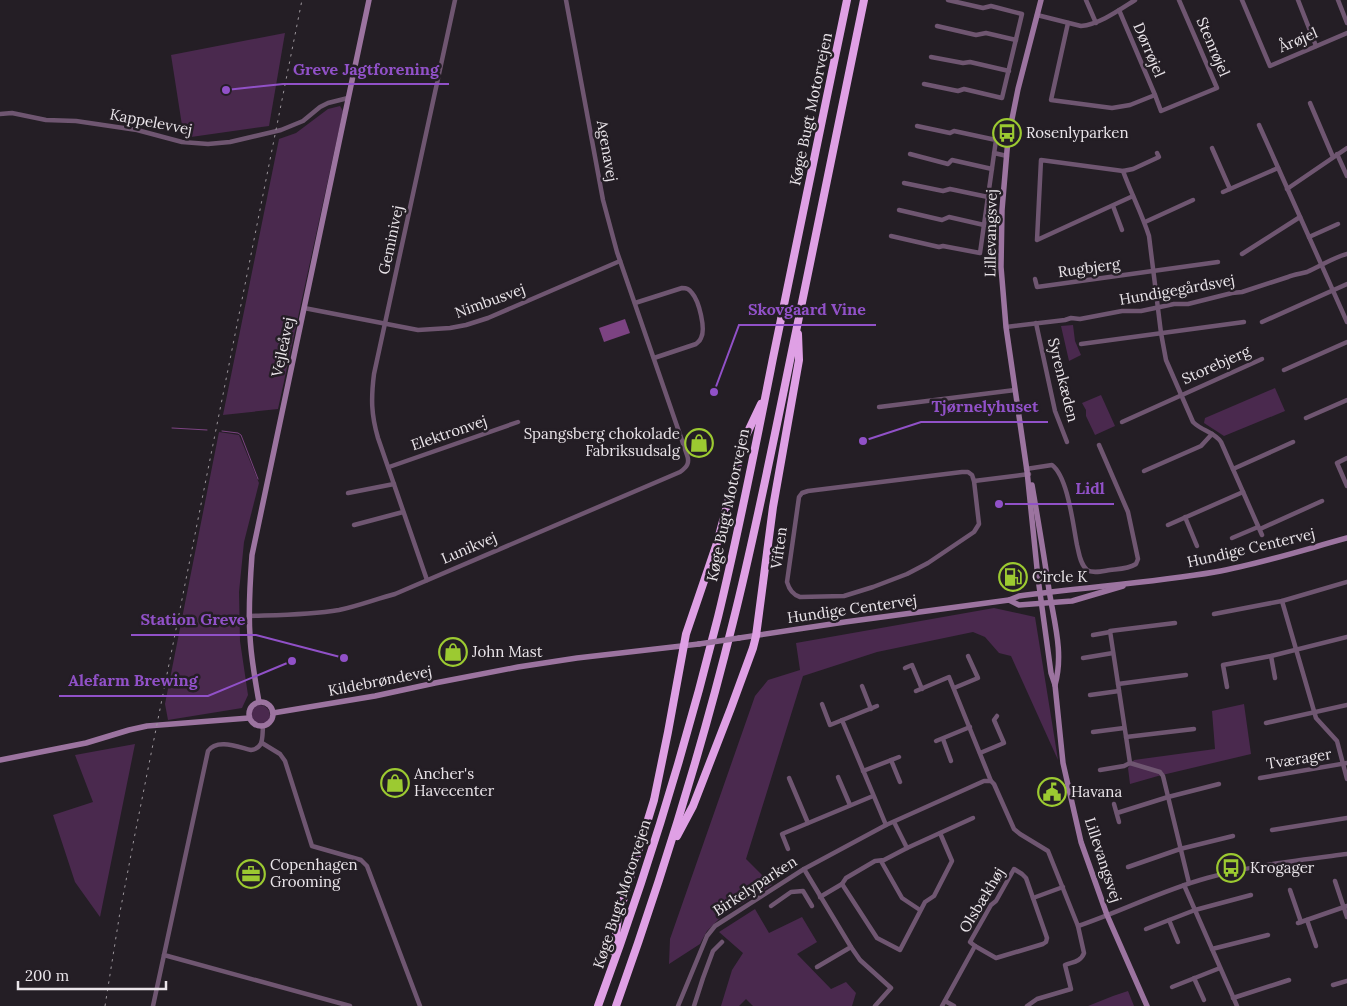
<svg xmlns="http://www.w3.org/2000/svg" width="1347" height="1006" font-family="Lora,serif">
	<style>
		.green { fill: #4a294e }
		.water { fill: #7c4382 }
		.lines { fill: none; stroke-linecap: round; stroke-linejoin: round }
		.stream { stroke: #7c4382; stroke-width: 1 }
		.street { stroke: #6f5671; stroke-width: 4.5 }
		.secondary { stroke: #9c74a0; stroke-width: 5.5 }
		.highway { stroke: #dfa0e5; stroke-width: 8 }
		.rail { stroke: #9c969c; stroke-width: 1; stroke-dasharray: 2.5 5; stroke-linecap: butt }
		.secondary-bridge { stroke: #9c74a0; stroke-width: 5.5 }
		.labels { text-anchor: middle; stroke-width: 5; stroke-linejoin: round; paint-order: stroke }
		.street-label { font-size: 15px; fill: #eae5ea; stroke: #241e25 }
		.poi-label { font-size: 15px; fill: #eae5ea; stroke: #241e25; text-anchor: start }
		.leader { fill: none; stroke: #9151c8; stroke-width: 2 }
		.callout-dot { fill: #9151c8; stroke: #241e25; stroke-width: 2 }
		.callout-label { font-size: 16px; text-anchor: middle; font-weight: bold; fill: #9151c8; stroke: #241e25; stroke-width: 5; stroke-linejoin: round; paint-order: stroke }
	</style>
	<rect width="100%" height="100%" fill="#241e25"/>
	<g class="green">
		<polygon points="285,33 269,126 184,138 171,55"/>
		<polygon points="340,106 343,111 278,409 223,415 279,139 296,133 328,109"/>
		<polygon points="1073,325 1075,341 1081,355 1069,361 1061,326"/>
		<polygon points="1275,388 1285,411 1224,436 1204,423 1205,418"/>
		<polygon points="1101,395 1115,426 1095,435 1086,416 1086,410 1082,403"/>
		<polygon points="219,432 239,435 259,483 244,542 239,592 240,641 248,695 242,708 168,720 165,704"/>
		<polygon points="994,608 1035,617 1058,760 1011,656 999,653 985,637 973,632 877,652 803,676 746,859 772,885 723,915 707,931 700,944 669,964 670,939 755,696 768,680 800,670 796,643"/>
		<polygon points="1244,704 1251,754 1158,776 1130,784 1128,768 1134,760 1215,749 1212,711"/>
		<circle cx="260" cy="715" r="10"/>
		<polygon points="135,744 100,917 75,882 53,815 93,802 75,755"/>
		<polygon points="755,909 769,933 802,917 817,942 797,954 831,989 846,982 856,993 852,1006 753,1006 746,999 739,1006 721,1006 732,970 743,953 719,932"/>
		<polygon points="1128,991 1134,1006 1088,1006 1113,996"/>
	</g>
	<polygon class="water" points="625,319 630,333 604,342 599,328"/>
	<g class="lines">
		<g class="stream">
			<polyline points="172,428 207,430"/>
			<polyline points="222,431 238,433 241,435 258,479"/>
		</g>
		<g class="street">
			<polyline points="1086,0 1096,23"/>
			<polyline points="1242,0 1270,66 1347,33"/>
			<polyline points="1298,0 1316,46"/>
			<polyline points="1338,0 1347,23"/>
			<path d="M1037,15L1081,26C1100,24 1119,10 1135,0"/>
			<polyline points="1068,23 1051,100 1112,108 1130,105 1155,95 1119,10"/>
			<polyline points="937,26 976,35 986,33 1016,40"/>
			<polyline points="931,57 963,63 970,62 1009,71"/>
			<polyline points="924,84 958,91 964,89 1002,98 1022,14 991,6 983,8 948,0"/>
			<polyline points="1155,95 1161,111 1217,88 1179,0"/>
			<polyline points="1310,103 1333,157"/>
			<polyline points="0,114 12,113 46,120 76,121 137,130 182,142 208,144 230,142 281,130 303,121 320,107 328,103 348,98"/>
			<polyline points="1259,125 1347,322"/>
			<polyline points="1212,148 1230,189"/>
			<polyline points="994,153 1007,156"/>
			<polyline points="910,154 948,164 952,160 992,169"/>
			<polyline points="1337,154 1347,176"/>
			<path d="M1123,171C1131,193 1142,214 1149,236L1161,333L1166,360L1193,422C1202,431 1214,432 1221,442L1262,535"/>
			<polyline points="904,183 943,191 950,189 988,197"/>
			<polyline points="1287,189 1347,148"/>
			<polyline points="1223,192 1278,168"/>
			<polyline points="1133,196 1037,240 1041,160 1123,171 1133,169 1159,157 1157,153"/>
			<polyline points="1113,206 1122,230"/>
			<polyline points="899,210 942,220 949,217 984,225"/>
			<polyline points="1145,222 1193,200"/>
			<polyline points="891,236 939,247 943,246 980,253 996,140 954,131 950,133 917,126"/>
			<polyline points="1309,237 1338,224"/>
			<polyline points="1242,254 1300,217"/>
			<polyline points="1035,279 1037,287 1218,262"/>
			<path d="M635,303L682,288C687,288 689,289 692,293C699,301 706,329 701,338C700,341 698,342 696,344L654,358"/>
			<polyline points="304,308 418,330 450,328 466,325 488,318 620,261"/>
			<polyline points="1262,322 1347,284"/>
			<polyline points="1036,323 1055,411 1067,442"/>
			<path d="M1006,327L1065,320L1071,318L1080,319L1122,311H1141L1174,304H1188L1232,293L1242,292L1288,277C1294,274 1300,274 1307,272C1321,266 1332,258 1347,254"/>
			<polyline points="1081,344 1244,322"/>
			<polyline points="1284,370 1347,342"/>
			<polyline points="879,407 1015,390"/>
			<polyline points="1306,418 1347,400"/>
			<polyline points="1122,422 1262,359"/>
			<polyline points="1347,458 1337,463 1347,486"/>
			<polyline points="389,467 518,422"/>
			<path d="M1026,469L1052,465C1068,477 1073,525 1077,545C1079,553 1080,564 1087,570C1093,574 1103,571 1110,570C1118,569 1128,569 1136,564L1138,559L1128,512L1099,445"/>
			<polyline points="1233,469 1293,442"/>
			<polyline points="1144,471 1201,446 1212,434"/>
			<path d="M962,472H968L972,475L974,481L979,524L974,532L928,563L907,574L873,587L844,596L800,597C793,595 789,589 787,582L799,497L802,493L808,491Z"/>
			<polyline points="974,481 1029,474"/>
			<polyline points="348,493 394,484"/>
			<polyline points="1185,517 1197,546"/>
			<polyline points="354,525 403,512"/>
			<polyline points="1168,525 1243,492"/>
			<polyline points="1260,529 1322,501"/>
			<polyline points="1232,538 1258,527"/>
			<path d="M427,580L378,438C371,414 371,398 374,374L455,0"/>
			<polyline points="1282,601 1316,718 1337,741 1347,779"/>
			<polyline points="1214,614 1282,601 1347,582"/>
			<path d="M249,616C279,615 309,615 339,610C358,606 376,599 395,594L680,472C687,467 690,463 687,455L617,252L603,200L566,0"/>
			<polyline points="1175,623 1110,631 1130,763 1160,772 1163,776 1189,883"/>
			<polyline points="1093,635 1110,632"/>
			<polyline points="1271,656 1275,678"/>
			<polyline points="1083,658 1113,653"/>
			<polyline points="905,668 912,665 922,689"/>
			<polyline points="1118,684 1186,675"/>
			<polyline points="862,686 871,709"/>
			<polyline points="1227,687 1223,665 1271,656 1347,637"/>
			<polyline points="954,688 978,678 968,656"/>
			<polyline points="916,691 949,677 991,781"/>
			<polyline points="1090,695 1119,691"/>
			<polyline points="822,704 830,725 877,706"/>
			<polyline points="842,720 886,825"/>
			<polyline points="1266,723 1347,705"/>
			<path d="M263,727C262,738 264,748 251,750C238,747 217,738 208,751L164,955L350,1006"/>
			<polyline points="1093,732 1124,728"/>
			<polyline points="1126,737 1194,729"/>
			<polyline points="943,739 951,761"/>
			<polyline points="936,741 970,727"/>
			<polyline points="262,743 280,754 285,761 312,846 361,860 367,866 420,1006"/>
			<polyline points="980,753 1004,743 994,720 997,716"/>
			<polyline points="891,760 900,782"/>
			<polyline points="1100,770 1124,766 1130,763"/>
			<polyline points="863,771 899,757"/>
			<polyline points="838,777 850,805"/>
			<polyline points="789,778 808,823"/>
			<polyline points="1260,778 1347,763"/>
			<polyline points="1114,804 1119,822"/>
			<polyline points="1117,813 1168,797 1219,784"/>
			<polyline points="894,822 907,848"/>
			<polyline points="1272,830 1347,818"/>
			<polyline points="788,849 782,834 873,796"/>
			<polyline points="881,861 902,898 920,910"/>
			<polyline points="1128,867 1180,849 1233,836"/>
			<polyline points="804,869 851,947 860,960 891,988 875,1006"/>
			<polygon points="1014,869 1022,874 1026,878 1047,938 1046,942 1043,944 996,958 975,946 970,942 991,905 996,901"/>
			<polyline points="1335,881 1347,917"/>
			<polyline points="842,884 877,938 900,950 925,902 934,896 952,861 940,833"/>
			<polyline points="1184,885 1237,1006"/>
			<polyline points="1290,890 1301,922"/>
			<polyline points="820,897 842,884 846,878 875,861 884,860 907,848 973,818"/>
			<polyline points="1033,898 1063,887"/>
			<polyline points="771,906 791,892 803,891 812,906"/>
			<polyline points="1169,920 1178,942"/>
			<polyline points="1307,920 1316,946"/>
			<polyline points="1298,923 1347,906"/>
			<polyline points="1146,929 1195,910 1251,895"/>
			<polyline points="1212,949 1268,935"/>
			<polyline points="817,967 851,947"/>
			<polyline points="1194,978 1204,1000"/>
			<polyline points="1333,985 1347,981"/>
			<polyline points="1172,987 1220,968"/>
			<polyline points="1233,998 1289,980"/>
			<polyline points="945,1001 954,1006"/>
			<polyline points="153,1006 164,955"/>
			<path d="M678,1006L707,936L715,926L804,869L886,825L984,781H991L994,784L1014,829L1020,834L1048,851L1078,926C1122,911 1163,890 1207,878C1253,865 1300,860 1347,854"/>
			<polyline points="694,1006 703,978 713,951 722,942"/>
			<polyline points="942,1006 975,946"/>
			<path d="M1027,1006L1037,999L1071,989L1065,965C1072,962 1081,962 1084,953L1078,926"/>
		</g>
		<g class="secondary">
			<polyline points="1041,0 1018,89 1008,139 1002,210 1001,267 1006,327 1027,471 1038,578 1051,673 1055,685 1063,763 1081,842 1107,915 1147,1006"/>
			<path d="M1032,485C1038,520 1044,555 1049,590C1054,622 1064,653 1055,685"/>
			<polyline points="1009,600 1019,605 1072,601 1123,586"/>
			<path d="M739,638L845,622L1009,600L1019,596C1084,587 1150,583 1215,572C1260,564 1303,550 1347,538"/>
			<circle cx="261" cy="714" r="12"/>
			<path d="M259,702C255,680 251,658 250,636C248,609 250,582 252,555L369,0"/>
			<polyline points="273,713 375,696 435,683 518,667 577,658 699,644"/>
			<polyline points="0,760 86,743 129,730 147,726 249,718"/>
		</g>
		<g class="highway">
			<polyline points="677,836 693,806 731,708 753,648 756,636 773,507 799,360 798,334"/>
			<polyline points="614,952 618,917 654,800 668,732 686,634 717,543 734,480 743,442 761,404"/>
			<path d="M598,1006C645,879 685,749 718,617C739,531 756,444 773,358C798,238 822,119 847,0"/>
			<path d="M616,1006C661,880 701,752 733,622C758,523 777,422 798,322C820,214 842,107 864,0"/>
		</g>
		<polyline class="rail" points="105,1006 120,912 134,839 302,0"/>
		<polyline class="secondary-bridge" points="699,644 739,638"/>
	</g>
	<defs>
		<symbol id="bus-ring" viewBox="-11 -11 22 22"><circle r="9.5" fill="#241e25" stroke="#9cca31" stroke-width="1.5"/><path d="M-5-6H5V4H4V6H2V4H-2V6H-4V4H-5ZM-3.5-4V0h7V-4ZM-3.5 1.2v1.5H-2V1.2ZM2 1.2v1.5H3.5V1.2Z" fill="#9cca31"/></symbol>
		<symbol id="shop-ring" viewBox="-11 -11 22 22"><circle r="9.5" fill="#241e25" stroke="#9cca31" stroke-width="1.5"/><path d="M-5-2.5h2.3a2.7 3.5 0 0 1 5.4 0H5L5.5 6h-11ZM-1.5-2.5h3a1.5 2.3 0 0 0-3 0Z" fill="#9cca31"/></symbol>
		<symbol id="fuel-ring" viewBox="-11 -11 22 22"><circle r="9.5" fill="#241e25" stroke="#9cca31" stroke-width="1.5"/><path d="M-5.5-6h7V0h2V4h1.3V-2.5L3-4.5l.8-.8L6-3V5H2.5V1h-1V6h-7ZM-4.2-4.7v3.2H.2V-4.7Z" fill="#9cca31"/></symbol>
		<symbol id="civic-ring" viewBox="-11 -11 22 22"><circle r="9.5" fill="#241e25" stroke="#9cca31" stroke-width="1.5"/><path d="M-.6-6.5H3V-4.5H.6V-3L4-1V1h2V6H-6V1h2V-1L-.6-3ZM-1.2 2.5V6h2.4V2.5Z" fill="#9cca31"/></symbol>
		<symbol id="office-ring" viewBox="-11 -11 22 22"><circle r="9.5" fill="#241e25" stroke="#9cca31" stroke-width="1.5"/><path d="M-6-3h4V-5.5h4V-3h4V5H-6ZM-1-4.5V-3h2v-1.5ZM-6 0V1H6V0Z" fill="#9cca31"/></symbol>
	</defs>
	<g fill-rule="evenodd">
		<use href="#bus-ring" x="991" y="117" width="32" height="32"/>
		<use href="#shop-ring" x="683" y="427" width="32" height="32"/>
		<use href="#fuel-ring" x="997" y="561" width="32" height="32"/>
		<use href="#shop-ring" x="437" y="636" width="32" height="32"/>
		<use href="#shop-ring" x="379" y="767" width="32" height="32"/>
		<use href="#civic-ring" x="1036" y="776" width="32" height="32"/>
		<use href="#bus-ring" x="1215" y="852" width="32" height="32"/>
		<use href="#office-ring" x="235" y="858" width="32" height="32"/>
	</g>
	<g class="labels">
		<g class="street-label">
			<text transform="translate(1298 40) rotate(-23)" y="5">Årøjel</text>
			<text transform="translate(1213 47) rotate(67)" y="5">Stenrøjel</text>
			<text transform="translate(1149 50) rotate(67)" y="5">Dørrøjel</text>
			<text transform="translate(811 109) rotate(-78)" y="5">Køge Bugt Motorvejen</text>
			<text transform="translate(151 122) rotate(11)" y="5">Kappelevvej</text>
			<text transform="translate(607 151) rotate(80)" y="5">Agenavej</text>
			<text transform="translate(991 233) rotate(-89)" y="5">Lillevangsvej</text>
			<text transform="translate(391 240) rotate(-78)" y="5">Geminivej</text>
			<text transform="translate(1089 268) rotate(-8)" y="5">Rugbjerg</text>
			<text transform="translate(1177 290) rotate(-10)" y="5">Hundigegårdsvej</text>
			<text transform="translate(490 301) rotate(-20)" y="5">Nimbusvej</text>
			<text transform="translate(283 347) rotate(-78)" y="5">Vejleåvej</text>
			<text transform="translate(1216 365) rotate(-24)" y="5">Storebjerg</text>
			<text transform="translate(1063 380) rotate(76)" y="5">Syrenkæden</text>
			<text transform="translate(449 433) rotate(-19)" y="5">Elektronvej</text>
			<text transform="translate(728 505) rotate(-78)" y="5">Køge Bugt Motorvejen</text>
			<text transform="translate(469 548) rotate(-23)" y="5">Lunikvej</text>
			<text transform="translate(779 548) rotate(-82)" y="5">Viften</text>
			<text transform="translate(1251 548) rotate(-13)" y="5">Hundige Centervej</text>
			<text transform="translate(852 609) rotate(-8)" y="5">Hundige Centervej</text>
			<text transform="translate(380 681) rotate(-11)" y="5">Kildebrøndevej</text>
			<text transform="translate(1299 759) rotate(-9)" y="5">Tværager</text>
			<text transform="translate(1103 860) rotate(72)" y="5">Lillevangsvej</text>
			<text transform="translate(755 886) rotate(-33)" y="5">Birkelyparken</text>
			<text transform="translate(622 894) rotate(-72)" y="5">Køge Bugt Motorvejen</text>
			<text transform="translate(982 900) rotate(-59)" y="5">Olsbækhøj</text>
		</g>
		<g class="poi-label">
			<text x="1026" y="138">Rosenlyparken</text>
			<text x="680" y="439" text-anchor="end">Spangsberg chokolade<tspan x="680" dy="17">Fabriksudsalg</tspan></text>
			<text x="1032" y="582">Circle K</text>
			<text x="472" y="657">John Mast</text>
			<text x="414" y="779">Ancher's<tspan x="414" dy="17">Havecenter</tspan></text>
			<text x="1071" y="797">Havana</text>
			<text x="270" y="870">Copenhagen<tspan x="270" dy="17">Grooming</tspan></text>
			<text x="1250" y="873">Krogager</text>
		</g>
	</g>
	<path class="leader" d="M226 90L283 84H449M714 392L739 325H876M863 441L921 422H1048M999 504L1065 504H1114M344 658L256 635H131M292 661L208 696H59"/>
	<g class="callout-dot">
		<circle cx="226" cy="90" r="5"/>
		<circle cx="714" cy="392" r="5"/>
		<circle cx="863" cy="441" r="5"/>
		<circle cx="999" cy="504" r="5"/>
		<circle cx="344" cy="658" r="5"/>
		<circle cx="292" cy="661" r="5"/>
	</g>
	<g class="callout-label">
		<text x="366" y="75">Greve Jagtforening</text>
		<text x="807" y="315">Skovgaard Vine</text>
		<text x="985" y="412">Tjørnelyhuset</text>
		<text x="1090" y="494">Lidl</text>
		<text x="193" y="625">Station Greve</text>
		<text x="133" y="686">Alefarm Brewing</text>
	</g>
	<path d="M18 981v8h148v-8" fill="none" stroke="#eae5ea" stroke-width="2.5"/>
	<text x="25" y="981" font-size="15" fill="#eae5ea" stroke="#241e25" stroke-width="4" paint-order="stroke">200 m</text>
</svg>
